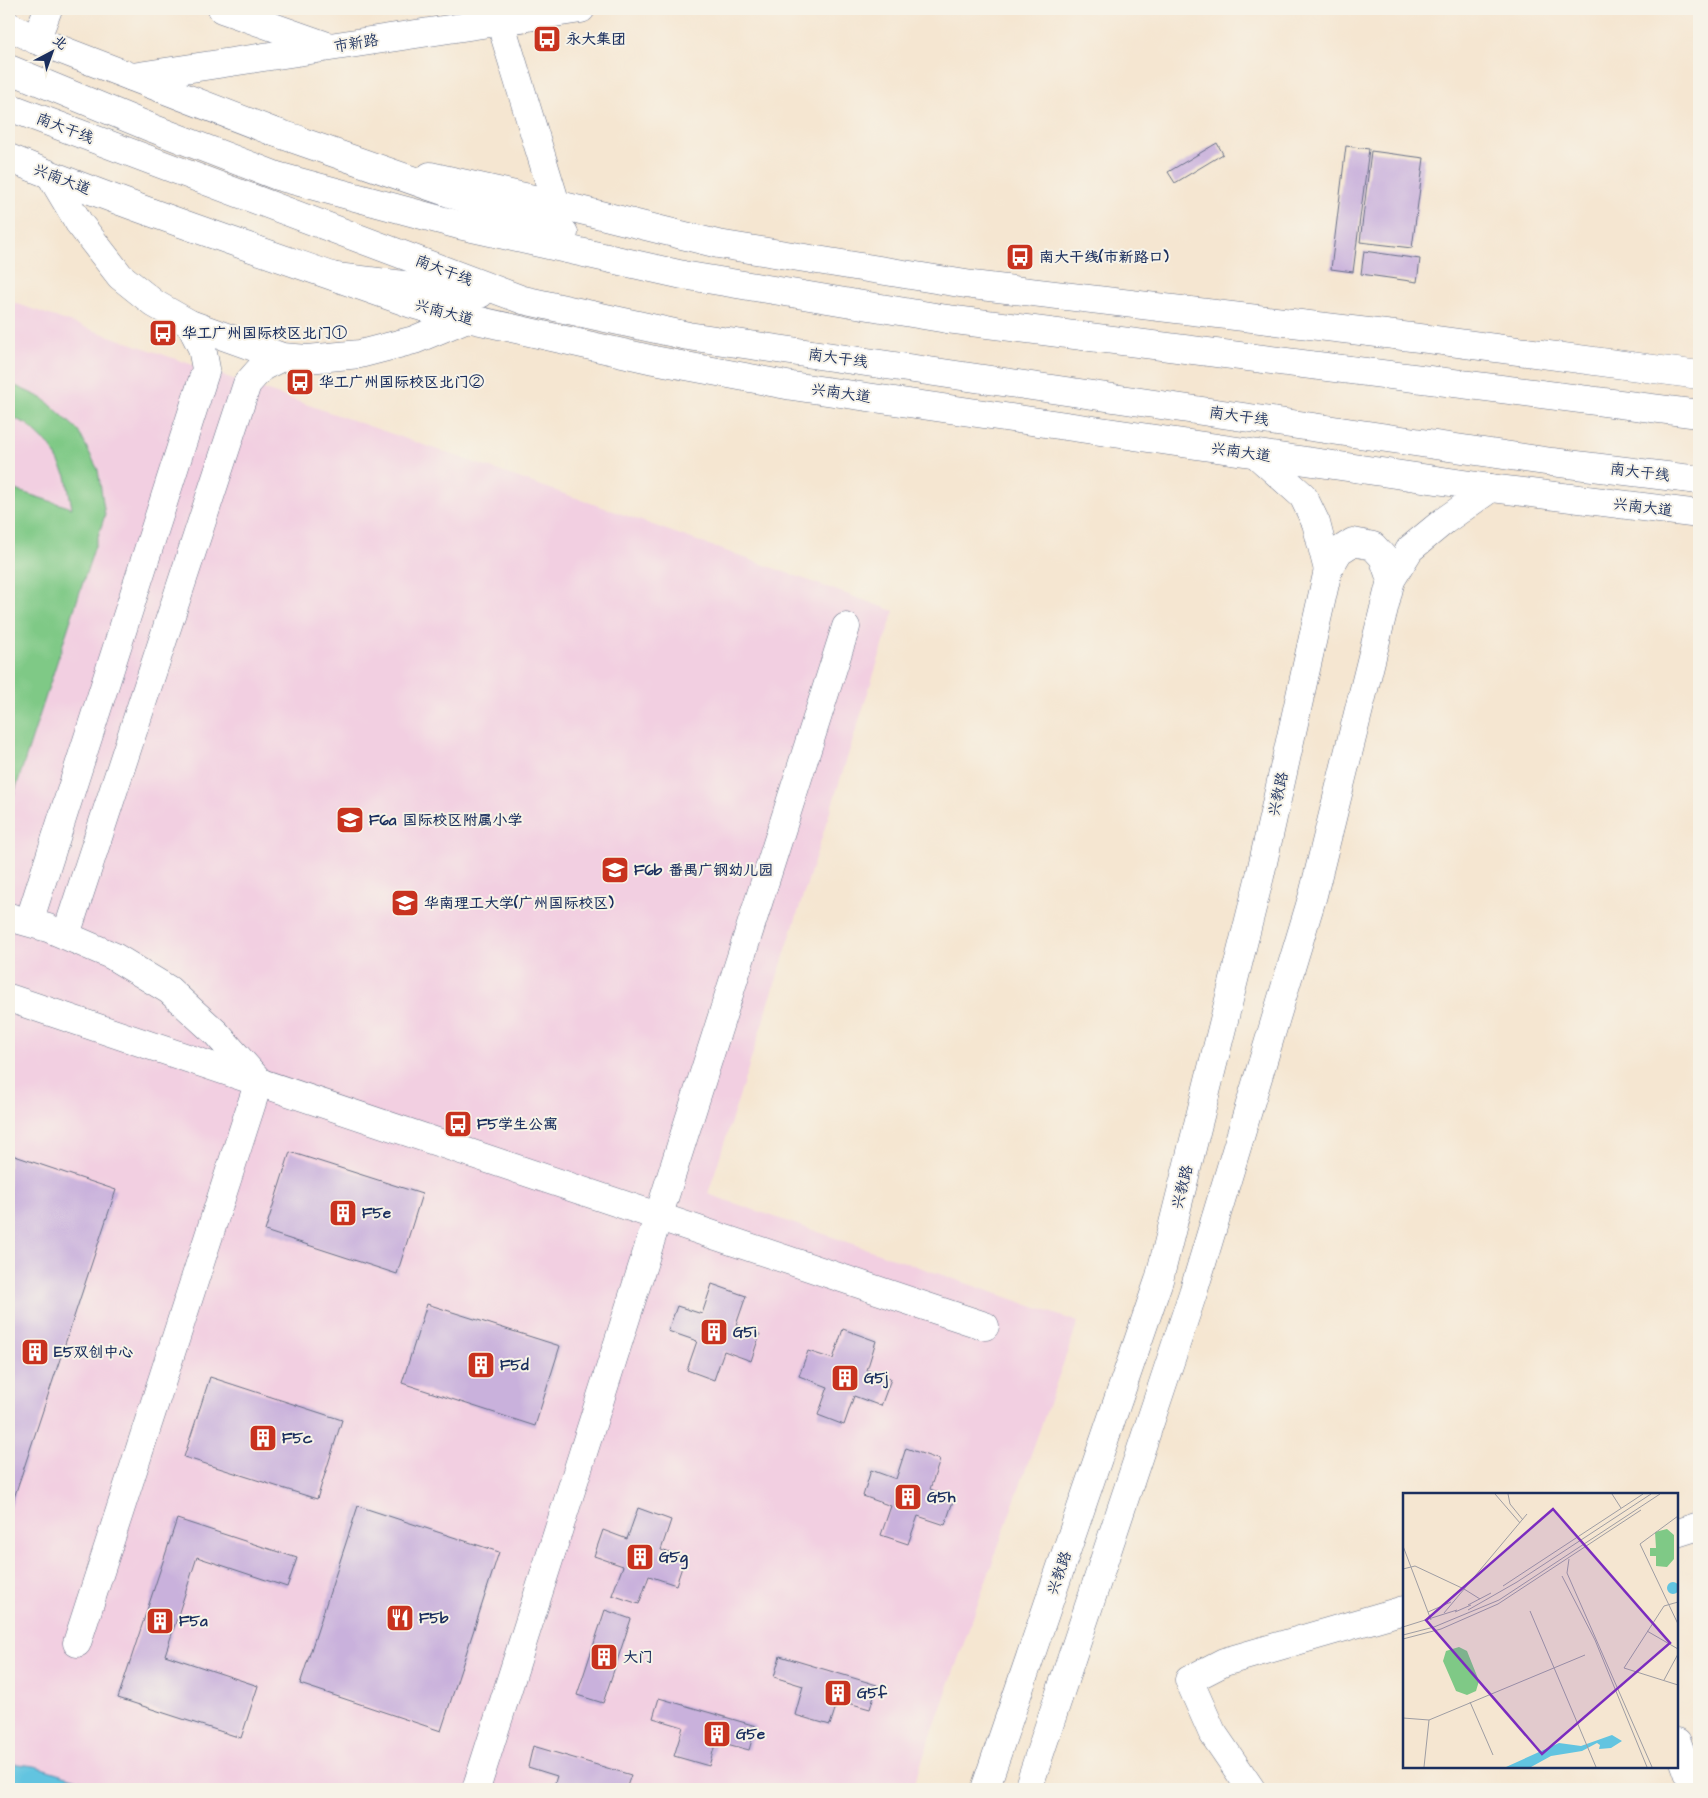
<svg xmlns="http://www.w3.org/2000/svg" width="1708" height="1798" font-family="'Architects Daughter','LXGW WenKai TC',sans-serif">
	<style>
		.built { fill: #f2cfe1 }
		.green { fill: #7fc986; stroke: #4d7c72 }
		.water { fill: #62c4e0; stroke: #3e7a9f }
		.building { fill: #c9b1dc }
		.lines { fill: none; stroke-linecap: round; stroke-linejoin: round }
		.minor-casing { stroke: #676f86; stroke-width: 29 }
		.major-casing { stroke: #676f86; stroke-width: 29 }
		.highway-casing { stroke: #676f86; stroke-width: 29 }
		.minor { stroke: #fff; stroke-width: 28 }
		.major { stroke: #fff; stroke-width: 28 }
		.highway { stroke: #fff; stroke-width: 28 }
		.labels { text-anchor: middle; stroke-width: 4; stroke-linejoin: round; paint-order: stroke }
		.poi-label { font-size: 15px; font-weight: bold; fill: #1b2f5e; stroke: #f7f3e8; text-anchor: start }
		.street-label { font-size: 15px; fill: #1b2f5e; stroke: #f7f3e8 }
		.inset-road { fill: none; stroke: #9e9da3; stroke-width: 1 }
		.view { fill: #7b2cbf; fill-opacity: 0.15; stroke: #7b2cbf; stroke-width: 2.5 }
		.inset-edge { fill: none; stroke: #1b2f5e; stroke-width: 2.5 }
	</style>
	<rect width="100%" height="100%" fill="#f7f3e8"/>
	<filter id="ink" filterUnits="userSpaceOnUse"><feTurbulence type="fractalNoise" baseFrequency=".02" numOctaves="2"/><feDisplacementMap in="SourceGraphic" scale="10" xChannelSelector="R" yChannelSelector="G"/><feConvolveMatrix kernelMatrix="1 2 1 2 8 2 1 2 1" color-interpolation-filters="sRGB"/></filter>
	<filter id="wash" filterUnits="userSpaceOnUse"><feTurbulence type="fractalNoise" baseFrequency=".0096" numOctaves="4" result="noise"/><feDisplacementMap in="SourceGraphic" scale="20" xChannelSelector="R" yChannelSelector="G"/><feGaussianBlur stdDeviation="1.12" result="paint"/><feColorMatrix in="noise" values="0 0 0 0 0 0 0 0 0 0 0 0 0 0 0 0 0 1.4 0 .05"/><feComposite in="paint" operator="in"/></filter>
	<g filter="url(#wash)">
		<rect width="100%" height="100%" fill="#f5e6d1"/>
		<polygon class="built" points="9,301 605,508 894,611 708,1194 1078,1322 912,1789 9,1789"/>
		<polygon class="green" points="9,383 44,399 78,430 98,470 105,515 9,809 9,488 72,508 66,476 51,447 27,424 9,416"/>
		<polygon class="water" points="9,1763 35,1766 109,1789 9,1789"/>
		<g id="blocks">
			<g class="building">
				<polygon points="1217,143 1223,154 1175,183 1168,172"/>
				<polygon points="1346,146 1369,149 1353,272 1331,269"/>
				<polygon points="1371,151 1424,158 1412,248 1360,242"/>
				<polygon points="1364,251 1420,259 1417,282 1361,274"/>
				<polygon points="290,1152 422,1194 397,1274 265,1231"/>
				<polygon points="9,1154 116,1190 9,1513"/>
				<polygon points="712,1284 746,1296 736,1325 760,1334 751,1361 724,1351 714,1380 687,1370 697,1341 668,1331 677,1306 702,1314"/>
				<polygon points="427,1304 560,1346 535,1426 402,1383"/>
				<polygon points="843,1329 876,1341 867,1370 891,1379 881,1406 854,1396 844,1425 818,1415 828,1387 799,1376 808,1351 833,1359"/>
				<polygon points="210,1377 342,1420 317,1499 184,1457"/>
				<polygon points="906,1448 940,1460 930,1489 954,1498 945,1525 918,1516 908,1544 881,1535 891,1506 863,1496 871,1470 896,1479"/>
				<polygon points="358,1506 499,1552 441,1731 300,1684"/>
				<polygon points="638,1508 671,1520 661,1550 685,1558 676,1585 649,1576 639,1604 612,1595 623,1566 594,1556 603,1530 627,1539"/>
				<polygon points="177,1519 297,1558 287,1587 197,1557 165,1655 258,1686 241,1738 118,1698"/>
				<polygon points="605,1610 631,1619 603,1703 577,1695"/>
				<polygon points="780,1656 877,1685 870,1709 838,1700 830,1725 795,1715 803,1686 774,1677"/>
				<polygon points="659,1698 756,1726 749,1750 716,1741 709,1766 674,1756 683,1727 653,1718"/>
				<polygon points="533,1746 631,1775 626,1789 553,1789 557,1776 528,1767"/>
			</g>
		</g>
	</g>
	<g filter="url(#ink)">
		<use href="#blocks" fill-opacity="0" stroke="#676f86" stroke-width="1"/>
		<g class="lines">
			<defs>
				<g id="minor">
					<polyline points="222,9 327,46"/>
					<polyline points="36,40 48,9"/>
					<polyline points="132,77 581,9"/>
					<polyline points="51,176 79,223 120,276 155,304 190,324 282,357 308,359 360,354 414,340 467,318"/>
					<polyline points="1257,455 1303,496 1316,523 1328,570"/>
					<polyline points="9,917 48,928 113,956 169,990 216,1033 258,1080"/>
					<polyline points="29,922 206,369 202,348 190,324"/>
					<polyline points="66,935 247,384 262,367 282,357"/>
					<path d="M9,998C335,1106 659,1219 985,1326"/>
					<polyline points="1677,1533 1699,1526"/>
					<polyline points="77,1643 259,1081"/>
					<polyline points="1677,1742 1694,1789"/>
					<polyline points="476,1789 846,627"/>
					<polyline points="985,1789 1159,1280 1260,876 1328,570 1339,551 1353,542 1373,546 1383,557 1391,580"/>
					<polyline points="1028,1789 1193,1293 1313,895 1391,580 1410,549 1444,521 1491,488"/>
					<polyline points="1251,1789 1212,1732 1189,1680 1224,1662 1404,1610"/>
				</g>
				<g id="major">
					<polyline points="500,21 556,204"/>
					<polyline points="9,26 36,40 274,132 297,139"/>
					<path d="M9,158C141,212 277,256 412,304L436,311L654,360L792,386L1491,488L1699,514"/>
					<polyline points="430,176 556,204 718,244 972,285 1428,339 1699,375"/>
				</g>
				<g id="highway">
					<polyline points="9,69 152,128 277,176 459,225 683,275 947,319 1699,414"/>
					<polyline points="9,107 523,300 688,336 1552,462 1699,480"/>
					<polyline points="274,132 564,233"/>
					<polyline points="336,277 480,294"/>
				</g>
			</defs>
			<use href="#minor" class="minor-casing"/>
			<use href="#major" class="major-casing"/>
			<use href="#highway" class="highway-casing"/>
			<use href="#minor" class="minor"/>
			<use href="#major" class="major"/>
			<use href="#highway" class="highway"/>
		</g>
	</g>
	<defs>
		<symbol id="bus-square" viewBox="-11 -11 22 22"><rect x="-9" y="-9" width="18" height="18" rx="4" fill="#c8321e" stroke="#f7f3e8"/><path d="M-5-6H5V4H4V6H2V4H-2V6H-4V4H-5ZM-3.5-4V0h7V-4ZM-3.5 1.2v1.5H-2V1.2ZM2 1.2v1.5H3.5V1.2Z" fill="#fff"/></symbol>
		<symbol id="school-square" viewBox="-11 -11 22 22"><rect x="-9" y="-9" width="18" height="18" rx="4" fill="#c8321e" stroke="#f7f3e8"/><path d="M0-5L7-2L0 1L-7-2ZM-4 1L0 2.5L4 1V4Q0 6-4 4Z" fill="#fff"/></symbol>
		<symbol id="university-square" viewBox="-11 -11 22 22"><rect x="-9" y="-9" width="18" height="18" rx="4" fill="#c8321e" stroke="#f7f3e8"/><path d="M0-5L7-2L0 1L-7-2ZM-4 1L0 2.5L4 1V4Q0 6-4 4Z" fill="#fff"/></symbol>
		<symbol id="building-square" viewBox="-11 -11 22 22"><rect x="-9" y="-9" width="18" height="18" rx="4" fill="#c8321e" stroke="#f7f3e8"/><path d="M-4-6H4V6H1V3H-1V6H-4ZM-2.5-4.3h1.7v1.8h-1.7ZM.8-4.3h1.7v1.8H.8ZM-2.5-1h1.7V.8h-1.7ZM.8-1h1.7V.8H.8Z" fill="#fff"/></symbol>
		<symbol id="restaurant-square" viewBox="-11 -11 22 22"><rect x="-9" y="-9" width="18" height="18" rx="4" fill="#c8321e" stroke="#f7f3e8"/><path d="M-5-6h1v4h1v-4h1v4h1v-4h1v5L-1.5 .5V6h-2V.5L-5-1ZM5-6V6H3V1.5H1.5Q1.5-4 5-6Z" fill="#fff"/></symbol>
	</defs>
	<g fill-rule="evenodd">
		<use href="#bus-square" x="531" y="23" width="32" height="32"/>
		<use href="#bus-square" x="1004" y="241" width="32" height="32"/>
		<use href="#bus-square" x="147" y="317" width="32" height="32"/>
		<use href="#bus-square" x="284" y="366" width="32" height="32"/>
		<use href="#school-square" x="334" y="804" width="32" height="32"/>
		<use href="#school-square" x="599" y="854" width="32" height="32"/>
		<use href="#university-square" x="389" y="887" width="32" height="32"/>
		<use href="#bus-square" x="442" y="1108" width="32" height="32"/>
		<use href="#building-square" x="327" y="1197" width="32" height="32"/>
		<use href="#building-square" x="698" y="1316" width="32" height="32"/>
		<use href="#building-square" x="19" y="1336" width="32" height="32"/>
		<use href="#building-square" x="465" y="1349" width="32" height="32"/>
		<use href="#building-square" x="829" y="1362" width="32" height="32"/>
		<use href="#building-square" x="247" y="1422" width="32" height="32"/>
		<use href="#building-square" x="892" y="1481" width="32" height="32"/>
		<use href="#building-square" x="624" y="1541" width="32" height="32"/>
		<use href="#restaurant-square" x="384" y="1602" width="32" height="32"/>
		<use href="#building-square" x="144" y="1605" width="32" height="32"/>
		<use href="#building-square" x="588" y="1641" width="32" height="32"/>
		<use href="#building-square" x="822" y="1677" width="32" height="32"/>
		<use href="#building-square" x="701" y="1718" width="32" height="32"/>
	</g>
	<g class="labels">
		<g class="poi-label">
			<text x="566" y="44">永大集团</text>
			<text x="1039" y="262">南大干线(市新路口)</text>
			<text x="182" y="338">华工广州国际校区北门①</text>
			<text x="319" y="387">华工广州国际校区北门②</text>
			<text x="369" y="825">F6a 国际校区附属小学</text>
			<text x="634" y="875">F6b 番禺广钢幼儿园</text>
			<text x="424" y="908">华南理工大学(广州国际校区)</text>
			<text x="477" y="1129">F5学生公寓</text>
			<text x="362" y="1218">F5e</text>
			<text x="733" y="1337">G5i</text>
			<text x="54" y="1357">E5双创中心</text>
			<text x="500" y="1370">F5d</text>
			<text x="864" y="1383">G5j</text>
			<text x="282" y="1443">F5c</text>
			<text x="927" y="1502">G5h</text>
			<text x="659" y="1562">G5g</text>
			<text x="419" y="1623">F5b</text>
			<text x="179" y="1626">F5a</text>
			<text x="623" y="1662">大门</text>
			<text x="857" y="1698">G5f</text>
			<text x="736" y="1739">G5e</text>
		</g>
		<g class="street-label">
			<text transform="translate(356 43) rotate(-9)" y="5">市新路</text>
			<text transform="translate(65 128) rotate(21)" y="5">南大干线</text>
			<text transform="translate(62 179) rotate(21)" y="5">兴南大道</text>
			<text transform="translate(444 270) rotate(21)" y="5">南大干线</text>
			<text transform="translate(444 312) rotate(15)" y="5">兴南大道</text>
			<text transform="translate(838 358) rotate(8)" y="5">南大干线</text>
			<text transform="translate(841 393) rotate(8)" y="5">兴南大道</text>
			<text transform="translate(1239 416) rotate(8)" y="5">南大干线</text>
			<text transform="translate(1241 452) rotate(8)" y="5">兴南大道</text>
			<text transform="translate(1640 472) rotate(7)" y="5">南大干线</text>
			<text transform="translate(1643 507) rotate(7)" y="5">兴南大道</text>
			<text transform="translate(1278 794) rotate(-78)" y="5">兴教路</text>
			<text transform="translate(1182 1187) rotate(-76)" y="5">兴教路</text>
			<text transform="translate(1059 1573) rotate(-71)" y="5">兴教路</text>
		</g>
	</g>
	<g transform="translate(1403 1493)">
		<rect width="275" height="275" fill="#f5e6d1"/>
		<path d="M264,36L271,42V66L264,74L253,73V63H247V55H253L252,39ZM56,154L64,158L76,188L73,198L64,202L53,198L40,168L43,158Z" fill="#7fc986"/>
		<path d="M264 95a6 6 0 1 1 12 0a6 6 0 1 1-12 0ZM209,242L219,248L208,255L196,256L197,252L194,250L179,258L148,263L128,274H103L156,250L178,253Z" fill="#62c4e0"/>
		<path class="inset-road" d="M92,1L117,30M105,1L107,11L120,27M209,1L218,15M275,23L237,51L275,131M0,53L28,127M166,66L164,80L249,274M0,76L12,73L61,96M159,83L192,147L244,274M100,93L240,1M61,96L77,106M275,109L261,113L221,175L275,192M65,112L88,100M65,117L114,89L248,1M127,118L193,274M25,119L48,109M52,119L68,112M41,120L124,21M0,134L54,117M244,138L275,156M0,142L31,134L96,107L257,1M0,146L38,136L95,111L238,17M261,187L275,161M67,209L90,262M0,225L26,227L182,162M21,274L26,227"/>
		<path class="view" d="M150,16L267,150L139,261L23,127Z"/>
		<rect width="275" height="275" class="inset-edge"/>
	</g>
	<rect width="1708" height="1798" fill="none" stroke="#f7f3e8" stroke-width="30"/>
	<g transform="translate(52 52) rotate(41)" stroke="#f7f3e8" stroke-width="4" paint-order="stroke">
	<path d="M0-4L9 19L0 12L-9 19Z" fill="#1b2f5e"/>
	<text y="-8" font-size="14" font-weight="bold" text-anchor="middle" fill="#1b2f5e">北</text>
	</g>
</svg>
